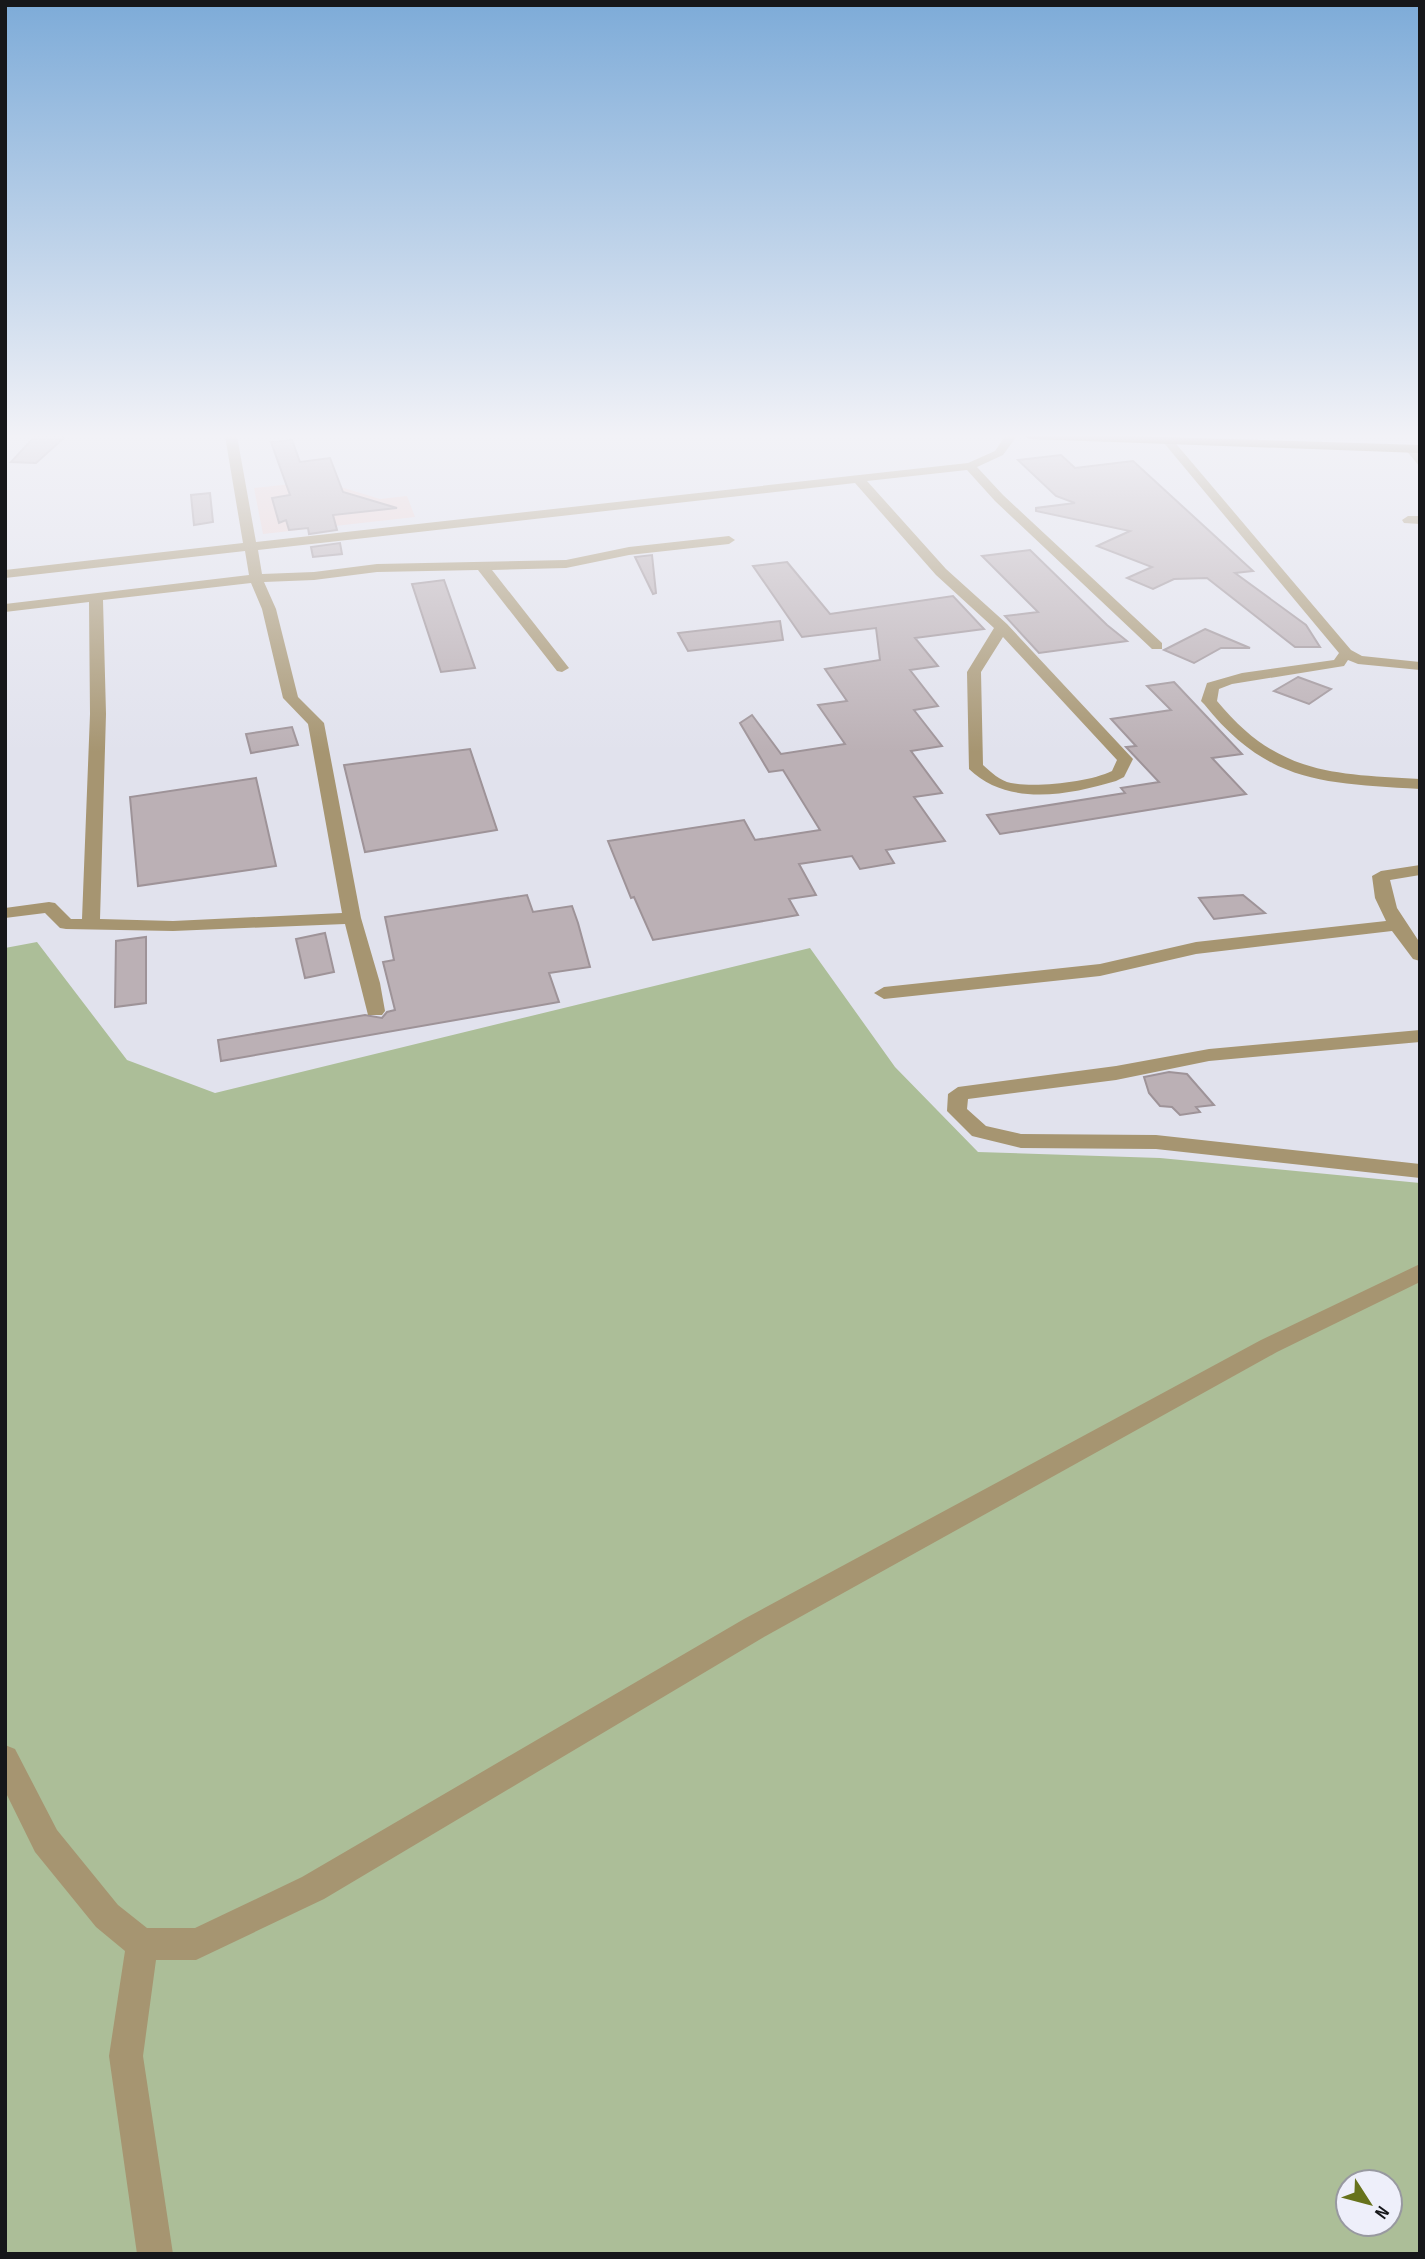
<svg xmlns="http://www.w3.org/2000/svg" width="1425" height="2259" font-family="'Sofia Sans Condensed',sans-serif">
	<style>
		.medical { fill: #edd2d1 }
		.green { fill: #acbe98; fill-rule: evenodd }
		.building { fill: #bbb0b5; stroke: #9e9398; stroke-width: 2 }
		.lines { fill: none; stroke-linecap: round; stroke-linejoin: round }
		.minor { fill: #a69571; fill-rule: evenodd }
		.major { fill: #6d5519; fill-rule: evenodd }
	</style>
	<rect width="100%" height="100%" fill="#e1e2ed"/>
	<polygon class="medical" points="321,481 380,499 407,496 415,517 263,534 254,488"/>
	<path class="green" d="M37,942L127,1060L215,1093L810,948L895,1067L978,1152L1160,1158L1420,1183V2254H5V948ZM1348,2182H1390V2224H1348Z"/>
	<g class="building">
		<polygon points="35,436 66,436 36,463 11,462"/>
		<polygon points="292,440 300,462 330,458 343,492 397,508 333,515 337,530 309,534 308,528 289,530 286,520 279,523 272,498 290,495 271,442"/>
		<polygon points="1061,455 1075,468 1133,461 1253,571 1235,573 1306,625 1320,647 1295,647 1207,578 1174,579 1153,589 1127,578 1152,567 1097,546 1130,531 1036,511 1036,508 1075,503 1056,496 1018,460"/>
		<polygon points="210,493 213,522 194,525 191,495"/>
		<polygon points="340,543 342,554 313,557 311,547"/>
		<polygon points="1030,550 1107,625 1127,641 1039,653 1005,616 1038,612 982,556"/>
		<polygon points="652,555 656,593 653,594 635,557"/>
		<polygon points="787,562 830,614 953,596 984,629 915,638 938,666 910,670 938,706 914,710 942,746 911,751 942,793 914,797 945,841 886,850 894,863 860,869 852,856 799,864 816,895 789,899 798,915 653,940 634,897 631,898 608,841 744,820 755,840 820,830 783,770 769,772 740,723 752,715 781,754 845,744 818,705 847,701 825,669 880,660 876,628 802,637 753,566"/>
		<polygon points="444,580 475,668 441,672 412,584"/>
		<polygon points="780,621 783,640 688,651 678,633"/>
		<polygon points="1205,629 1250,648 1221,648 1194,663 1164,650"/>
		<polygon points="1298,677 1331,689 1309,704 1274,691"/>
		<polygon points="1174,682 1242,754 1212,758 1246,794 1000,834 987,815 1125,793 1121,788 1159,782 1126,747 1136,746 1111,719 1171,710 1147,686"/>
		<polygon points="292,727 298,745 251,753 246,734"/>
		<polygon points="470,749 497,830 365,852 344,765"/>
		<polygon points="256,778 276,866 138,886 130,797"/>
		<polygon points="527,895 533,912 572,906 578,923 590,967 549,973 559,1002 221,1061 218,1040 365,1015 382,1018 387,1012 395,1010 383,962 394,960 385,917"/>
		<polygon points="1243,895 1265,913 1214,919 1199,898"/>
		<polygon points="325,933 334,972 305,978 296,939"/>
		<polygon points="146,937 146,1003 115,1007 116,941"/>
		<polygon points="1169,1072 1187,1074 1214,1105 1196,1107 1200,1112 1180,1115 1172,1107 1160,1106 1149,1093 1144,1077"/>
	</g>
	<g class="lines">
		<g class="minor">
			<path d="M225,436H237L256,542L968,463L995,451L1005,436H1017L1003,455L977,467L1003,495L1162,643V649H1152L995,501L967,470L867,481L946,569L1007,624L1133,759L1124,777L1116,781C1069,795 1008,807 969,769L967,672L994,628L936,575L855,483L258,550L262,574L314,572L377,564L566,560L629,547L729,536L735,540L729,544L629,555L566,568L492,570L569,668L562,672L557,671L478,570L377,572L314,580L264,582L276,609L298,697L324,723L361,918L380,983L385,1011L382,1015H368L345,924L173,931L66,929L60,928L45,913L5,918V908L49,902L55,903L71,919H82L90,714L89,602L5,612V604L249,575L245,551L5,578V570L243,543ZM251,583L262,609L283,698L308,724L342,913L173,921L100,919L106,714L103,600ZM1003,637L1117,760L1112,771C1090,782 1036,788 1011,783C1000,781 991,772 983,765L981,672Z"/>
			<path d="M1164,439H1172L1351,650L1362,656L1420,662V670L1358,664L1348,660L1344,666L1232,684L1219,689L1217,701C1277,774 1331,774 1420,779V789C1324,783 1268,784 1204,704L1201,701L1207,683L1242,673L1334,660L1339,653L1164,443Z"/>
			<polygon points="1407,447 1415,447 1420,453 1420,467 1405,449"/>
			<polygon points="1408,516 1420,516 1420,524 1404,523 1402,520"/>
			<polygon points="1420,865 1420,875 1390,880 1397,908 1420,943 1420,961 1413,959 1392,931 1196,954 1100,976 884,999 874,993 884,987 1100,964 1196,942 1386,921 1375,898 1372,876 1381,871"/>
			<polygon points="1420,1030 1420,1042 1209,1061 1116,1080 968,1099 967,1109 986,1126 1021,1134 1156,1135 1420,1164 1420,1178 1156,1149 1021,1148 972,1136 947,1111 948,1094 958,1087 1116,1066 1209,1049"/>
			<polygon points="1420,1264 1420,1282 1277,1352 764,1637 324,1899 196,1960 156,1960 143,2056 173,2254 137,2254 109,2056 125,1951 96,1927 35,1852 5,1791 5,1745 15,1749 57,1830 118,1905 147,1928 195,1928 302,1877 744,1619 1261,1340"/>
		</g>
		<polygon class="major" points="1024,436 1134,436 1420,445 1420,453 1030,439"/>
	</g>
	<linearGradient id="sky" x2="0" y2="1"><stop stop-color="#7dabd8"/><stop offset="0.58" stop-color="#f2f2f7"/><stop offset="1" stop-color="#f2f2f7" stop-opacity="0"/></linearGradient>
	<rect width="1425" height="752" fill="url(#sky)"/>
	<rect width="1425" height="2259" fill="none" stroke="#16171a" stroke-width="14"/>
	<g transform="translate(1369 2203) rotate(126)"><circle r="33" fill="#eeeffa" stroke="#9899a0" stroke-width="2"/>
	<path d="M0-5L12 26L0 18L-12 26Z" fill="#67721c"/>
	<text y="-10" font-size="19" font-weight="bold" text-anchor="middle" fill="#16171a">N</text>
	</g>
</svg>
